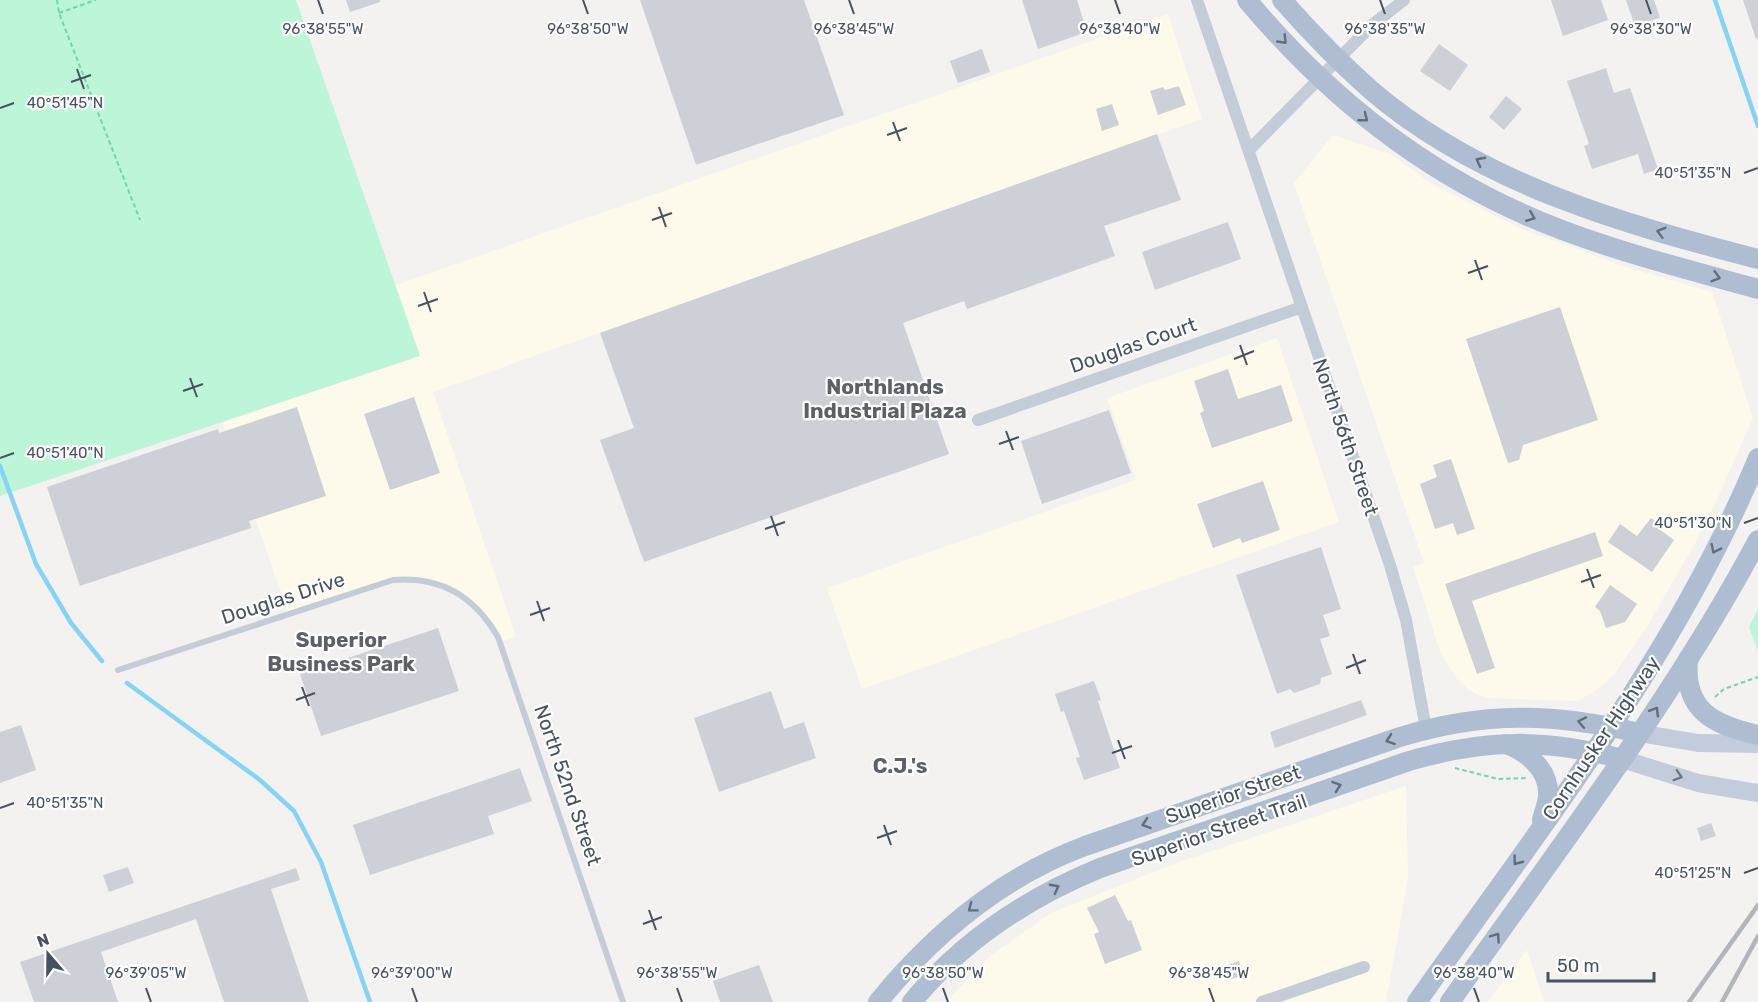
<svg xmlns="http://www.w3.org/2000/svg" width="1758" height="1002" font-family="Rubik,sans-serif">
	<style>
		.commercial { fill: #fefaeb }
		.green { fill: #bcf5d7 }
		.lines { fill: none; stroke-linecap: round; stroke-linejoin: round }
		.stream { stroke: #85d4f6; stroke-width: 4.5 }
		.building { fill: #cdd0d6 }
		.path { stroke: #70d7ad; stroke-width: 2; stroke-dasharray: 4.5 3; stroke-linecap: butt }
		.lane { stroke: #c4ccd7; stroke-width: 6 }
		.street { stroke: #c4ccd7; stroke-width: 12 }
		.secondary { stroke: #c2ccdc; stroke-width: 18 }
		.primary { stroke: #aebdd2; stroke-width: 20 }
		.rail { stroke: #b3b5bc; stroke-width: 4.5 }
		.oneway { stroke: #616d7d }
		.oneway2 { stroke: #6c7786 }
		.ticks { fill: none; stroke: #475261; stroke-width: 2 }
		.labels { text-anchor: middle; stroke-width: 4.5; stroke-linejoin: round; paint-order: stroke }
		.street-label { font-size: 20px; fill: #475261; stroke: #fff }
		.neighbourhood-label { font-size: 21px; font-weight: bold; fill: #5d6167; stroke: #fff }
		.ticks-label { font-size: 15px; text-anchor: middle; fill: #475261; stroke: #fff; stroke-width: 4.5; stroke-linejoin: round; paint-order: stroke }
	</style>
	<rect width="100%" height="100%" fill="#f4f1f1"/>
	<g class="commercial">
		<polygon points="1168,14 1202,119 433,392 516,637 500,642 489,621 444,585 393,580 288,613 222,422 420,356 396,285"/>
		<polygon points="1333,135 1390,154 1432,184 1524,230 1626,267 1712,292 1753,418 1706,524 1648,625 1615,673 1602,686 1578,701 1484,698 1469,690 1457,679 1441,654 1413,567 1424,563 1294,183"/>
		<polygon points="1277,338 1339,522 862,689 827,588 1136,480 1107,398"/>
		<polygon points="1406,786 1408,878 1386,1002 946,1002 989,957 1051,913 1168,866"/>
		<polygon points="1527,950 1544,1002 1488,1002"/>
	</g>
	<g class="green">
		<polygon points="0,0 296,0 420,356 0,496"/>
		<polygon points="1758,609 1758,652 1749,627"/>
	</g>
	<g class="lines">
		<g class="stream">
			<polyline points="1715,0 1758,126"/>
			<polyline points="0,466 36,564 71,623 102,661"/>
			<polyline points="127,683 260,780 294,811 321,862 370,1002"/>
		</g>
	</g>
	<g class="building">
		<polygon points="346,0 380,0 380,2 350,12"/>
		<polygon points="640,0 804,0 844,115 696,165"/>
		<polygon points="1022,0 1077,0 1087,32 1038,49"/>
		<polygon points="1551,0 1601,0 1608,20 1563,36"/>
		<polygon points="1626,0 1654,0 1660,18 1635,26"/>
		<polygon points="1743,0 1758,0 1758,38 1756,39"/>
		<polygon points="1439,44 1468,65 1450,91 1420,71"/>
		<polygon points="982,49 990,72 958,83 950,61"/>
		<polygon points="1606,68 1614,93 1630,88 1658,169 1644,174 1638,154 1592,169 1584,146 1589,144 1567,81"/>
		<polygon points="1179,86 1186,105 1158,115 1150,91 1163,87 1165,90"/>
		<polygon points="1506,96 1522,109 1504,130 1489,117"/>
		<polygon points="1112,104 1119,125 1102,131 1096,109"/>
		<polygon points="1157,134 1181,200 1104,226 1115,256 967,309 964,301 903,323 949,454 644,562 600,440 634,428 600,333"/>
		<polygon points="1228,222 1241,259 1155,290 1142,252"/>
		<polygon points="1560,307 1598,420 1523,445 1519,460 1508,463 1466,339"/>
		<polygon points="1228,369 1238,399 1281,385 1293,421 1212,448 1200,413 1204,411 1194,381"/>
		<polygon points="414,397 440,473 390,490 364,414"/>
		<polygon points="297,407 326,496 249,521 251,528 80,586 47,487 218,429 219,433"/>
		<polygon points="1109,410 1131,473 1042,504 1021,441"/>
		<polygon points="1451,459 1475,529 1457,535 1453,523 1435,529 1420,484 1437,477 1433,465"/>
		<polygon points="1263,481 1280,530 1242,543 1240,538 1213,548 1197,504"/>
		<polygon points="1651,518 1662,525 1659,529 1674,540 1652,572 1608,542 1620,524 1637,536"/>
		<polygon points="1595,532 1603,556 1472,601 1495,668 1477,674 1445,584"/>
		<polygon points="1321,547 1341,609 1323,615 1330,636 1320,639 1332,674 1321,678 1320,684 1294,693 1290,689 1277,694 1236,575"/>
		<polygon points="1610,585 1637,604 1625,622 1606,628 1600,611 1595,607"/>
		<polygon points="438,628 459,691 321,736 300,674"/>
		<polygon points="1094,681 1101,700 1098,701 1120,768 1084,780 1076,758 1080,757 1064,711 1061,712 1055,694"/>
		<polygon points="771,691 784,729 804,722 816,758 719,792 694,718"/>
		<polygon points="1361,700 1367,715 1275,748 1270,732"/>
		<polygon points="21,725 36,770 0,783 0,732"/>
		<polygon points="520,768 532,801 488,816 494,834 370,875 353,825"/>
		<polygon points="1711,823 1716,836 1701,841 1697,828"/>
		<polygon points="128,867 134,883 109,892 103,875"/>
		<polygon points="296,868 300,880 271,889 309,1002 224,1002 196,919 101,952 118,1002 34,1002 20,962"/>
		<polygon points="1115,895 1128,921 1131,920 1142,950 1105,964 1094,934 1099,932 1087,908"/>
		<polygon points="1239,961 1244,975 1225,981 1221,967"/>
		<polygon points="759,965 773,1002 720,1002 713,981"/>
	</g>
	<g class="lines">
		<g class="path">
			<polyline points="57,0 59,13 140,220"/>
			<polyline points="59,13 96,0"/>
			<polyline points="1715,697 1724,689 1758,677"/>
			<polyline points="1455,768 1498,779 1526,778"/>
		</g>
		<path class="lane" d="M118,670L393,580C441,576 474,596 498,637L623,1002"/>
		<g class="street">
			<polyline points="1197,0 1390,565 1406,620 1426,729"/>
			<polyline points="1249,150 1372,25 1404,0"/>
			<polyline points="978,420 1302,307"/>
			<polyline points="1262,1002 1364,967"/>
		</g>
		<g class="secondary">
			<polyline points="1639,733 1698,743 1758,744"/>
			<polyline points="1622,759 1698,783 1758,793"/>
		</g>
		<g class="primary">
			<path d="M1247,0C1333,103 1437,183 1562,230C1626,254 1693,271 1758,289"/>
			<path d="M1282,0C1310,32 1340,63 1372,91C1481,184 1623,224 1758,259"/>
			<path d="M1688,659C1683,711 1714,725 1758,735"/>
			<path d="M1506,744C1526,751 1548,769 1548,792C1549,801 1544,811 1542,820"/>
			<path d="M878,1002C934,933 1002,877 1085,846L1400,737C1485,711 1554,713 1639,733"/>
			<path d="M912,1002C962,941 1027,898 1100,868L1409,761C1485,739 1545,738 1622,759"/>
			<path d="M1417,1002C1540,827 1676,657 1758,458"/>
			<path d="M1450,1002C1556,851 1671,703 1758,540"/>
		</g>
		<g class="rail">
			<polyline points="1689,1002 1758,905"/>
			<polyline points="1722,1002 1758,936"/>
		</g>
	</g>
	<defs><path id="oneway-chevron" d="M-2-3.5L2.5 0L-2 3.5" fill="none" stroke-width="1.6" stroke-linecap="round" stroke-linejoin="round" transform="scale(1.5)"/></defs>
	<g class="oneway">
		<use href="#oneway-chevron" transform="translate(1283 40) rotate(46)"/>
		<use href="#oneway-chevron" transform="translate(1364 118) rotate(38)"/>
		<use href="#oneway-chevron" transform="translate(1480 161) rotate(-152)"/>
		<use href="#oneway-chevron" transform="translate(1531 217) rotate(22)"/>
		<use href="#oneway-chevron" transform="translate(1661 232) rotate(-164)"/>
		<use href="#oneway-chevron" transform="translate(1716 277) rotate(16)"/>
		<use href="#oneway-chevron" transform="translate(1715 549) rotate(116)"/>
		<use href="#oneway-chevron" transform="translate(1655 711) rotate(-58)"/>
		<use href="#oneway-chevron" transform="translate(1582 722) rotate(-169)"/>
		<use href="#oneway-chevron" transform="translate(1390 740) rotate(161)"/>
		<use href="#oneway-chevron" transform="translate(1337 786) rotate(-19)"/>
		<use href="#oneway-chevron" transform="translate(1146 824) rotate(161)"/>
		<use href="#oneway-chevron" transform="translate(1517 861) rotate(127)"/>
		<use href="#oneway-chevron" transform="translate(1055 888) rotate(-28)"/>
		<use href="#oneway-chevron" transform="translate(972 908) rotate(143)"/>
		<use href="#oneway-chevron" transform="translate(1496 937) rotate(-55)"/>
	</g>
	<use class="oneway2" href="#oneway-chevron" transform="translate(1678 776) rotate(18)"/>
	<path class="ticks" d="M318,0L323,14M583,0L588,14M849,0L854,14M1115,0L1120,14M1380,0L1385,14M1646,0L1651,14M77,69L84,89M71,82L91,75M0,108L14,103M893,122L900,141M887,135L907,128M1744,173L1758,168M659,207L666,227M652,220L672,213M1475,260L1482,280M1468,273L1488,266M424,292L431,312M418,306L438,299M1240,345L1247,365M1234,359L1254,351M190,378L197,397M183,391L203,384M1006,431L1013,450M999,444L1019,437M0,458L14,453M771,516L778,536M1744,523L1758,518M765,529L785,522M1587,569L1594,588M1581,582L1601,575M537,601L544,621M530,615L550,608M1353,654L1360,674M1346,668L1366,660M302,687L309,706M296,700L315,693M1118,740L1125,759M1112,753L1132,746M0,808L14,803M884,825L891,845M877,838L897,831M1744,873L1758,868M649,910L656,930M643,924L662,917M146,988L151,1002M412,988L417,1002M677,988L682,1002M943,988L948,1002M1209,988L1214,1002M1474,988L1479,1002"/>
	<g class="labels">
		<g class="street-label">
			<text transform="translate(1133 345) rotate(-19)" y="7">Douglas Court</text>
			<text transform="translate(1346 437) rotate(71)" y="7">North 56th Street</text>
			<text transform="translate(283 598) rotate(-18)" y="7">Douglas Drive</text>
			<text transform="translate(1601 738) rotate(-56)" y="7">Cornhusker Highway</text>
			<text transform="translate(568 785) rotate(71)" y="7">North 52nd Street</text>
			<text transform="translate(1233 794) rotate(-19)" y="7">Superior Street</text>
			<text transform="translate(1219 830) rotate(-19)" y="7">Superior Street Trail</text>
		</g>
		<g class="neighbourhood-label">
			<text x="885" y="394">Northlands<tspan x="885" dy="24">Industrial Plaza</tspan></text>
			<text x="341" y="647">Superior<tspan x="341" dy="24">Business Park</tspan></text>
			<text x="900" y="773">C.J.'s</text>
		</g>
	</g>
	<g class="ticks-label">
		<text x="323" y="34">96°38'55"W</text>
		<text x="588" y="34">96°38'50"W</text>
		<text x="854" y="34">96°38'45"W</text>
		<text x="1120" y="34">96°38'40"W</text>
		<text x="1385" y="34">96°38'35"W</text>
		<text x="1651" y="34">96°38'30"W</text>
		<text x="65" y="108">40°51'45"N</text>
		<text x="1693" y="178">40°51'35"N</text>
		<text x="65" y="458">40°51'40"N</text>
		<text x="1693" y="528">40°51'30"N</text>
		<text x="65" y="808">40°51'35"N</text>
		<text x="1693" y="878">40°51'25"N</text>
		<text x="146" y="978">96°39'05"W</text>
		<text x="412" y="978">96°39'00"W</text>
		<text x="677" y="978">96°38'55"W</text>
		<text x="943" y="978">96°38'50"W</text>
		<text x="1209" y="978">96°38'45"W</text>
		<text x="1474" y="978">96°38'40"W</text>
	</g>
	<g transform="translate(48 954) rotate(340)" stroke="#ffffff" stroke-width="4.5" paint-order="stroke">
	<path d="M0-4.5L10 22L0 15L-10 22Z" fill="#475261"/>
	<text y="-9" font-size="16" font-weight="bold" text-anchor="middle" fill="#475261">N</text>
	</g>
	<path d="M1548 972v9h106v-9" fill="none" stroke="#475261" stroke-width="3"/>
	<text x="1557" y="972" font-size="18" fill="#475261" stroke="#ffffff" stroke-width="4.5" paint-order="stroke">50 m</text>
</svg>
